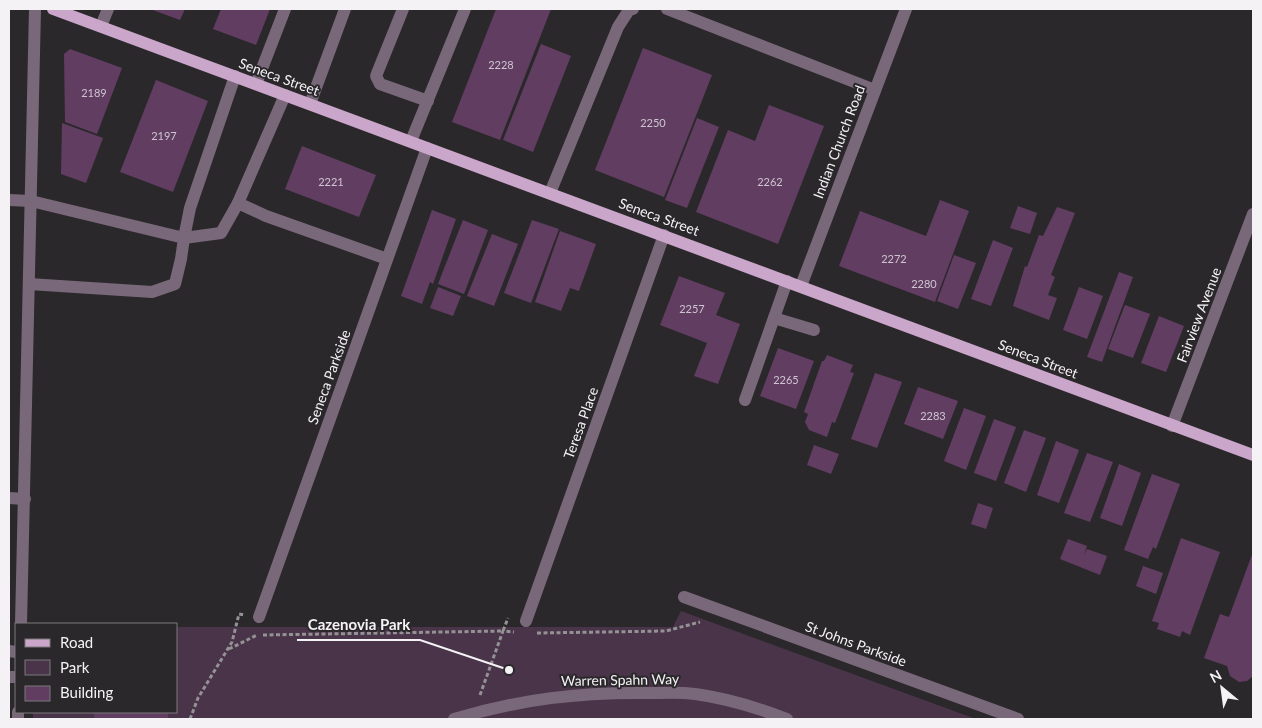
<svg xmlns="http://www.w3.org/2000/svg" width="1262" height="728" font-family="Lato,sans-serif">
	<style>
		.green { fill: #493449 }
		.building { fill: #613d62 }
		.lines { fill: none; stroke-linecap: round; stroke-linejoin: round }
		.path { stroke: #949294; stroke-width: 3; stroke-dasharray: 4 2.5; stroke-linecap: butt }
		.minor { stroke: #796879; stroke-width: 12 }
		.major { stroke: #caa6ca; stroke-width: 12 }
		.labels { text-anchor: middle; stroke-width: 4; stroke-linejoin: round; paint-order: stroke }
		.number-label { font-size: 11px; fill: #cfc5d0 }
		.street-label { font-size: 14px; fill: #f4f2f4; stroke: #2b282b }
		.leader { fill: none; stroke: #f4f2f4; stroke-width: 2 }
		.callout-dot { fill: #f4f2f4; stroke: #2b282b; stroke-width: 2 }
		.callout-label { font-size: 15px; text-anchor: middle; font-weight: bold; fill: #f4f2f4; stroke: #2b282b; stroke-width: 4; stroke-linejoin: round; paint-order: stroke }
	</style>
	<rect width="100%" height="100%" fill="#2b282b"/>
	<polygon class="green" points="681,611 976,719 33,719 33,712 176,712 176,627 673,627"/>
	<g class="building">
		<polygon points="150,9 185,9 180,20"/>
		<polygon points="221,9 270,9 256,45 213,29"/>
		<polygon points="496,9 551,9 500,140 452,122"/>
		<polygon points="541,44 571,56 533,152 503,140"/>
		<polygon points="643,48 712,75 664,197 595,170"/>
		<polygon points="70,49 122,68 97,134 65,122 64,54"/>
		<polygon points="156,80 208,101 173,192 120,172"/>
		<polygon points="769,105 824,126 778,244 696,212 728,130 755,141"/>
		<polygon points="697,118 719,127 687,208 665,200"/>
		<polygon points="62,123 103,138 86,183 61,174"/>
		<polygon points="302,146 376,175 359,217 285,189"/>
		<polygon points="940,200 969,211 935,302 839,266 860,211 926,236"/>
		<polygon points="1018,206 1037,213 1030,234 1010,228"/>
		<polygon points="1057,207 1075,213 1051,275 1055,277 1048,295 1057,298 1049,320 1013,306 1025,266 1027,267 1039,235 1043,236"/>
		<polygon points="432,210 456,219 433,284 430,282 422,304 401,296"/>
		<polygon points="463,220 488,230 464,294 438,284"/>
		<polygon points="532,220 559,229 531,303 504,293"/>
		<polygon points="560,231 596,244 579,291 570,288 561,311 535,302"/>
		<polygon points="492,234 518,244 494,306 467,296"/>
		<polygon points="993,240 1013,248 991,306 971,299"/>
		<polygon points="954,255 976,263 958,309 937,301"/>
		<polygon points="1119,272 1133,277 1102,362 1087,357"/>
		<polygon points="679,276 725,293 716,315 740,324 718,384 694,376 707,343 660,325"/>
		<polygon points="438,287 461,296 453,316 430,308"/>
		<polygon points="1079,287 1103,296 1087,339 1063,330"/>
		<polygon points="1125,305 1150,314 1133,358 1108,349"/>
		<polygon points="1159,316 1184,326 1166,372 1141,363"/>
		<polygon points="778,348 814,361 796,409 760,396"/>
		<polygon points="827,355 853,365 850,372 854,373 835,423 832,422 827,437 809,430 805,422 808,414 804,412 822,361 824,361"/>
		<polygon points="875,373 902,382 877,448 851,439"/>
		<polygon points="918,387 958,401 943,439 904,424"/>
		<polygon points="964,408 986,416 966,470 944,461"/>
		<polygon points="994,419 1016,427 996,481 974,473"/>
		<polygon points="1024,430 1046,438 1026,492 1004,483"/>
		<polygon points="1056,441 1079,450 1059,503 1037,495"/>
		<polygon points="814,445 839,454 831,474 807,465"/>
		<polygon points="1087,453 1113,462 1090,522 1064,513"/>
		<polygon points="1119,464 1141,473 1122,526 1100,518"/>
		<polygon points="1152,474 1180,484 1156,549 1153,547 1148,559 1124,550"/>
		<polygon points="978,503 993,508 986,529 971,524"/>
		<polygon points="1181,538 1220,552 1190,635 1182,631 1180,637 1157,629 1159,623 1152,621"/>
		<polygon points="1068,539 1087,546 1084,555 1087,549 1107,556 1100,575 1060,559"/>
		<polygon points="1253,552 1253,676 1247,681 1239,682 1230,676 1227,666 1204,658 1220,614 1229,617"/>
		<polygon points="1143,566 1163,573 1156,594 1136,586"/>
		<rect x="94" y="712" width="74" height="7"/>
	</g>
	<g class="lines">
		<g class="path">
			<polyline points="537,633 666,631 700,622"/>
			<polyline points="263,635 503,631 508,618"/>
			<polyline points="229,649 257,635"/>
			<polyline points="480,695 503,631 514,632"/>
			<polyline points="190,719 198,698 232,642 239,614 244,615"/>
		</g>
		<g class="minor">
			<polyline points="403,9 376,76 380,84 428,101"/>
			<polyline points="667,9 875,90"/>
			<polyline points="101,26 108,9"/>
			<polyline points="256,84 285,9"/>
			<polyline points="285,95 238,203 266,216 387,259"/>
			<polyline points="310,104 345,9"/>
			<polyline points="411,141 465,9"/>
			<polyline points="550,193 618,27 629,10 633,9"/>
			<polyline points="9,200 31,201 184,238 190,208 235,76"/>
			<polyline points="29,284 152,292 175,284 181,259 184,238 221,233 238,203"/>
			<polyline points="801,286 906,9"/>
			<polyline points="774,318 814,330"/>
			<polyline points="745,400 787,281"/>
			<polyline points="1172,426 1253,214"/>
			<polyline points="9,498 25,499"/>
			<polyline points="684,597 1018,719"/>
			<polyline points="259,617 427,148"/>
			<polyline points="526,621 664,235"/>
			<polyline points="21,624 35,9"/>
			<polyline points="9,651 16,652"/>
			<polyline points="9,677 16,677"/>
			<polyline points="18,719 18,712"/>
			<path d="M454,719C521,699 580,692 649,693C664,693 680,692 695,694C727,698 758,708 787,719"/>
		</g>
		<polyline class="major" points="53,9 1253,455"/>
	</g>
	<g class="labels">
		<g class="number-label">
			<text x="501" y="69">2228</text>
			<text x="94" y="97">2189</text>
			<text x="653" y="127">2250</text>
			<text x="164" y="140">2197</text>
			<text x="331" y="186">2221</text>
			<text x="770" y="186">2262</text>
			<text x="894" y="263">2272</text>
			<text x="924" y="288">2280</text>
			<text x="692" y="313">2257</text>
			<text x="786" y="384">2265</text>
			<text x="933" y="420">2283</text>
		</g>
		<g class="street-label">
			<text transform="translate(279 77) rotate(20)" y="5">Seneca Street</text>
			<text transform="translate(839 142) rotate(-69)" y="5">Indian Church Road</text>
			<text transform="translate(659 217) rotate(20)" y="5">Seneca Street</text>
			<text transform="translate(1199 315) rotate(-69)" y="5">Fairview Avenue</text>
			<text transform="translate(1038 359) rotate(21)" y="5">Seneca Street</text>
			<text transform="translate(329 377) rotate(-70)" y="5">Seneca Parkside</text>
			<text transform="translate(581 423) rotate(-70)" y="5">Teresa Place</text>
			<text transform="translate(856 644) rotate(20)" y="5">St Johns Parkside</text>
			<text transform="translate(620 680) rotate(-1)" y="5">Warren Spahn Way</text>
		</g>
	</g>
	<path class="leader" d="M509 670L420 640H297"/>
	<circle class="callout-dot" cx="509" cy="670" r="5"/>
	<g class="callout-label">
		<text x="359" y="630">Cazenovia Park</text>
	</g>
	<rect width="1262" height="728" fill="none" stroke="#f4f2f4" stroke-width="20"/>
	<rect x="15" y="623" width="162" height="90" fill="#2b282b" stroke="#7b797b"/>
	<rect x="25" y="639" width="25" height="8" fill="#caa6ca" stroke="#7b797b"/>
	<text x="60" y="648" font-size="15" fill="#f4f2f4">Road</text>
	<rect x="25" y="660" width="25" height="15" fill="#493449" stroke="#7b797b"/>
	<text x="60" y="673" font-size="15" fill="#f4f2f4">Park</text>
	<rect x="25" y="686" width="25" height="15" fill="#613d62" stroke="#7b797b"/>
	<text x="60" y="698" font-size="15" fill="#f4f2f4">Building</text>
	<g transform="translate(1222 688) rotate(331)" stroke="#2b282b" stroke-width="4" paint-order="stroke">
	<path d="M0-4L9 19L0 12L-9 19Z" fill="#f4f2f4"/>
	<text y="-8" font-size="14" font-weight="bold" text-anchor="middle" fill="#f4f2f4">N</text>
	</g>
</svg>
